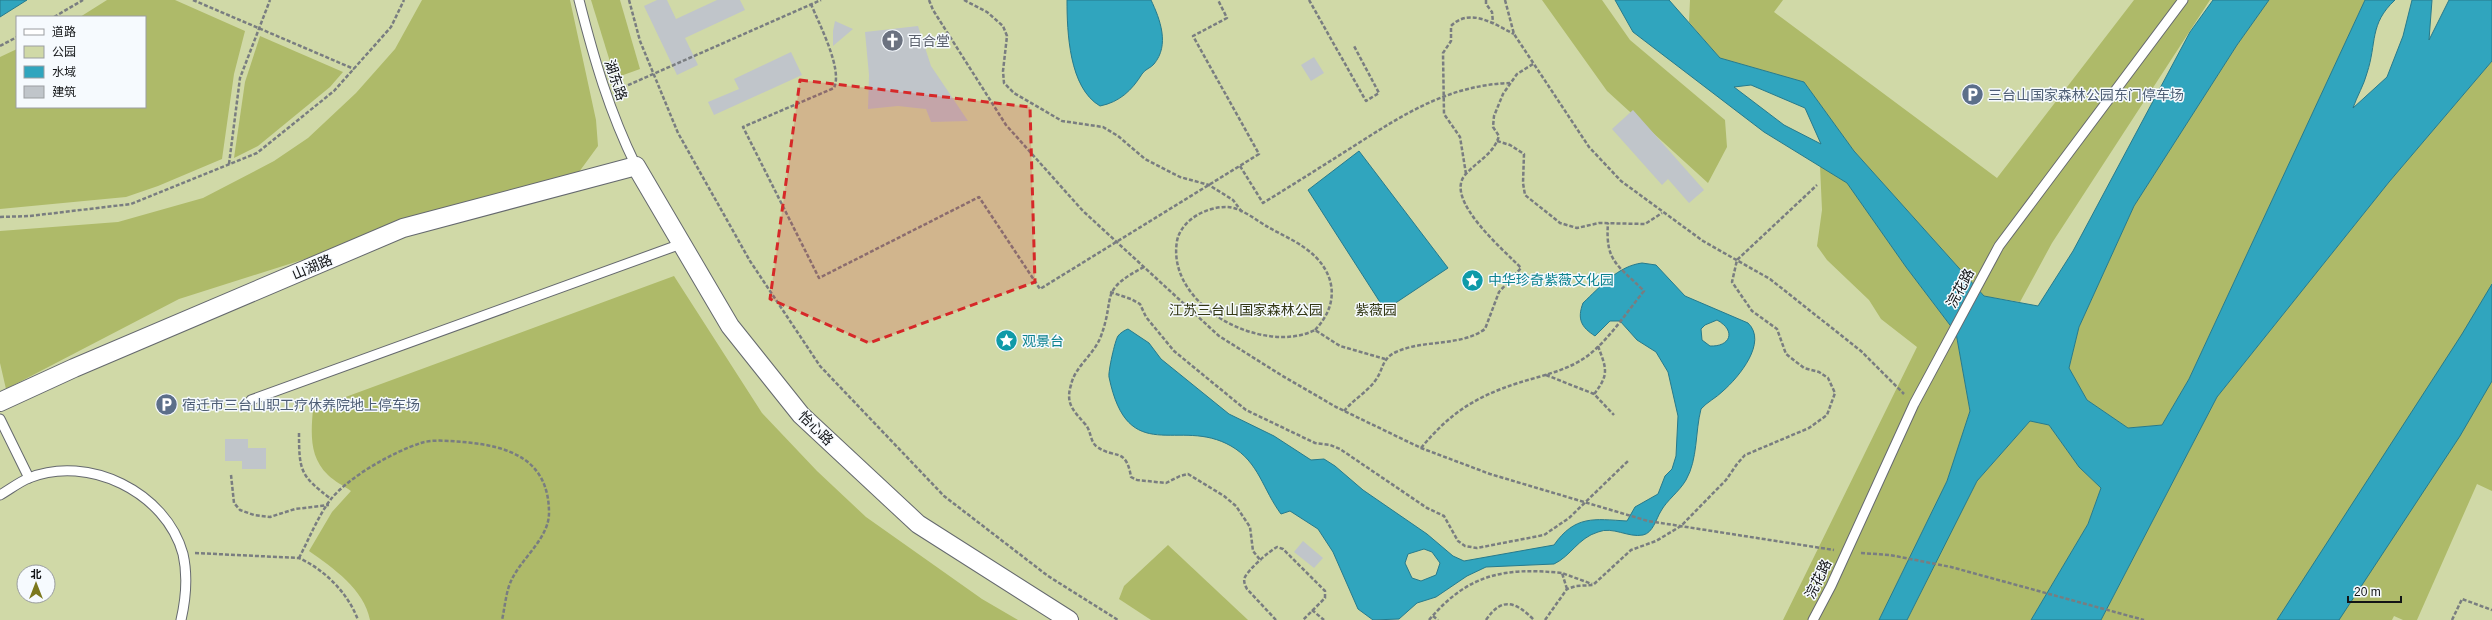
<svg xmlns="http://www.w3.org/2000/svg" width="2492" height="620" font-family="Arial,'Noto Sans SC',sans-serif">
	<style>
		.green { fill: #d0d9a7; fill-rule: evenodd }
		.forest { fill: #aeba69 }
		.water { fill: #30a5be; stroke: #277a8c; fill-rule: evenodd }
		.building { fill: #c0c5ca }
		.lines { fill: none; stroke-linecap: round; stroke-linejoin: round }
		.lane-casing { stroke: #65696e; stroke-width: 11 }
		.street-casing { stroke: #65696e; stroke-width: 20 }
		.path { stroke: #797d80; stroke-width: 2.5; stroke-dasharray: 4 2; stroke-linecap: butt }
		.lane { stroke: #fff; stroke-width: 9 }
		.street { stroke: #fff; stroke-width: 18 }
		.marked { fill: #d62828; fill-opacity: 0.2; stroke: #d62828; stroke-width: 3; stroke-dasharray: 8 5; stroke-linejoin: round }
		.labels { text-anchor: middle; stroke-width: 3; stroke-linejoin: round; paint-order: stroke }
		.worship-label { font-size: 14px; fill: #5b616d; stroke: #f6fafe; text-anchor: start }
		.street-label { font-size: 14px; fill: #121416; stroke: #f6fafe }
		.service-label { font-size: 14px; fill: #4e5e75; stroke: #f6fafe; text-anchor: start }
		.culture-label { font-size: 14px; fill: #0d838f; stroke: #f6fafe; text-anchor: start }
		.park-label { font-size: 14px; fill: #333815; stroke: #f6fafe }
	</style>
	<rect width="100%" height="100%" fill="#e8edf2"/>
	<path class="green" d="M0,0H2492V620H0ZM17,17H145V107H17ZM24,572H48V596H24Z"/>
	<g class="forest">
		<polygon points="107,0 175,0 245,31 234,74 222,159 158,186 126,197 0,209 0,57 17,49 17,107 145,107 145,17 80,17"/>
		<polygon points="422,0 570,0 596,120 598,146 579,172 179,299 6,389 0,363 0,231 118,222 203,198 274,161 308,138 356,93 395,49"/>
		<polygon points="591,0 620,0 640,69 615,78"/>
		<polygon points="1542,0 1602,0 1630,40 1725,120 1727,147 1708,183 1607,91"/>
		<polygon points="1690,0 1783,0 1774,12 1997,178 2134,0 2210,0 2052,243 2020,302 1984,296 1854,151 1804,82 1720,58 1689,22"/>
		<polygon points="2269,0 2365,0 2189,379 2162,425 2128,428 2087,400 2069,368 2079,327 2134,206 2237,45"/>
		<polygon points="260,36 343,72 330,87 258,146 234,158 245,82"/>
		<polygon points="2492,61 2492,491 2477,484 2417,620 2403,620 2394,616 2392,620 2101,620 2217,397 2389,182"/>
		<polygon points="1820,166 1847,183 1906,267 1956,333 1970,411 1947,481 1879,620 1783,620 1917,347 1881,319 1869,300 1827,260 1817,246 1822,210"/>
		<path d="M674,276L762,413L817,471L866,517L982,599L1018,620H370C364,589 333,568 309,551L332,512L351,491C344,486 334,481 328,475C309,457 311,433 313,409Z"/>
		<polygon points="2030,421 2049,425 2079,467 2101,488 2088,524 2031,620 1907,620 1977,481"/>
		<polygon points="1168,545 1248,620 1151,620 1119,599 1124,586"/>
	</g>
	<g class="water">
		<polygon points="0,0 27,0 0,17"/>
		<path d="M1067,0H1151C1160,19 1170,45 1154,64C1151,68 1145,69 1142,74C1132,90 1120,102 1100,106C1069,88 1067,32 1067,0Z"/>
		<path d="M1615,0H1669L1720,58L1804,82L1854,151L1984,296L2038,306L2073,251L2190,32L2213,0H2269L2237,45L2134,206L2079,327L2069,368L2087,400L2128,428L2162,425L2189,379L2365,0H2395C2369,24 2377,43 2367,73C2364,85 2357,96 2353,108L2387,77L2403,36L2412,0H2432L2429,40L2449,0H2492V61L2389,182L2217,397L2101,620H2031L2088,524L2101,488L2079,467L2049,425L2030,421L1977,481L1907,620H1879L1947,481L1970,411L1956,333L1906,267L1847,183L1764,132L1633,32ZM1751,85L1805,108L1821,144L1784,125L1734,87Z"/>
		<polygon points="1359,151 1448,268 1385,310 1308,190"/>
		<path d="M1642,263L1656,265L1685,296L1748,323C1768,342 1739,377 1723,391C1716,398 1707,402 1701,409C1695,432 1698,459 1686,480C1679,492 1667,500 1661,511C1656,519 1653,533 1643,535C1628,538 1613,526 1598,532C1578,538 1571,556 1554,564L1486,567L1467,576L1436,597L1417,603L1399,619L1373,620L1358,609L1333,552L1318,529L1290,511L1281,514C1263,490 1259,462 1231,446C1179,416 1128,469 1109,377C1108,372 1115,340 1118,336C1120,333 1125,330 1128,329L1149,343L1161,359L1229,414L1274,436L1311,460L1324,459L1335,466L1363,490L1427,534L1453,556L1464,561L1554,545C1575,515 1594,519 1627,521L1635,507L1658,494L1665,476L1672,469L1676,456L1678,416L1668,372L1656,352L1637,340L1620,321H1610L1595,336C1581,327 1577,319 1583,303C1600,287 1618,266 1642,263ZM1717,320C1737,331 1730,347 1710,346L1702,340L1701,329L1705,325ZM1424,549L1432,552L1440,563L1436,575L1421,581L1412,578L1405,563L1408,554Z"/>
		<polygon points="2492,284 2492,381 2460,436 2339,620 2277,620 2462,334"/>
	</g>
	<g class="building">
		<polygon points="657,0 667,0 676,19 717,0 740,0 745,10 685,38 698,65 677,75 644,6"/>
		<polygon points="835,21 853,29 833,46 833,31"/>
		<polygon points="918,26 931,66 968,121 931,122 926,109 916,108 898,106 868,109 869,75 865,32"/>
		<polygon points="791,52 802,75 714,115 708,102 739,89 734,79"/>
		<polygon points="1314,57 1324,73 1311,81 1301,65"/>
		<polygon points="1633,110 1704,190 1689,203 1668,179 1662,185 1612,129"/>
		<polygon points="225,439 248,439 248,448 266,448 266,469 242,469 242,461 225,461"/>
		<polygon points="1303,541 1323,558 1314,568 1294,552"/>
	</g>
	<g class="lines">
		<defs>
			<g id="lane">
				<path d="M579,0C594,59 609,111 636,166"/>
				<polyline points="251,400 681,244"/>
				<polyline points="0,419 29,478"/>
				<path d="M0,495C9,490 19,482 29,478C88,454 166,492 183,554C188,576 186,598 181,620"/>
				<polyline points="1813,620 1831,586 1914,404 1999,246 2183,0"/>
			</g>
			<polyline id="street" points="0,402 74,368 403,228 636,166 730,326 801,415 918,524 1069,620"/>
		</defs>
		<use href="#lane" class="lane-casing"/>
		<use href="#street" class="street-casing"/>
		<g class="path">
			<polyline points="193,0 354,69"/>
			<polyline points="629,0 640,41 678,133 750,261 820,366 944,496 1048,576 1118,620"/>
			<polyline points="929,0 933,10 1006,125 1083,211 1219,336 1281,375 1336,407 1421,448 1490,474 1648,521 1834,550"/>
			<polyline points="964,0 987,12 1003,26 1007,36 1003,71 1004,83 1014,93 1062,121 1103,127 1118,136 1145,159 1180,177 1209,185 1233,200 1242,212"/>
			<polyline points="1309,0 1366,101 1379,93 1354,46"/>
			<polyline points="1486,0 1486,4 1492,12 1493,23"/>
			<polyline points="1505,0 1514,34 1589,147 1621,181 1703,241 1770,279 1861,351 1904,394"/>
			<path d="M811,4C819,24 843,69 834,88L743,127L819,278L979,197L1040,289L1259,154L1193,36L1227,18L1218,0"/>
			<polyline points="54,17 83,0"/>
			<polyline points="0,46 17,37"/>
			<polyline points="617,90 821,0"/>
			<polyline points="1497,141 1510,145 1524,154 1523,183 1525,195 1560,223 1577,228 1599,223 1645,224 1662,213"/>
			<polyline points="229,164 240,78 270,0"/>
			<path d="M1240,166L1263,203C1294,184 1324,165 1354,146C1404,114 1449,85 1510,83"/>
			<path d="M1466,174L1460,137L1444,114L1443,53L1451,41V26C1470,7 1494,24 1514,34"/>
			<polyline points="0,217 30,216 131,204 257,153 334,91 391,27 404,0"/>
			<path d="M1144,267C1098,291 1116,295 1101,336C1094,355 1075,366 1071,385C1065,404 1074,411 1085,424C1091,430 1090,441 1096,446C1114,460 1126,446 1131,477L1137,480L1166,483L1180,476L1188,474L1224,496L1236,506L1250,527L1253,551L1261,561"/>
			<polyline points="1110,292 1131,299 1140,304 1146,317 1174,351 1246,410 1315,443 1330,445 1340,449 1427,508 1444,516 1458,541 1465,546 1477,548 1544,535 1569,518 1629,460"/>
			<path d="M1315,330C1341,303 1336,270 1305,248C1294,240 1280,234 1268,227C1257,221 1242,208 1228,207C1207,206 1181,220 1177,241C1166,306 1263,356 1315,330L1340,346L1385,359"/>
			<polyline points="1546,375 1594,394 1614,415"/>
			<path d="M1594,394C1610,374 1606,368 1598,346"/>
			<path d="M1344,411C1353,400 1367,392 1375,381C1384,369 1381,359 1396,352C1424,339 1460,347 1485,329L1499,292L1521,268C1504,250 1444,200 1465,175C1477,161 1493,155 1499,136L1493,127L1494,116L1503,94L1517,74L1533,64"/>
			<path d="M299,433C299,472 301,476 331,499"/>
			<path d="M1421,448C1450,413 1475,397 1518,383C1540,376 1566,371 1586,357C1609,340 1626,313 1644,291C1618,265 1605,262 1608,223"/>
			<polyline points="231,475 234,503 240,510 254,515 270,517 295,509 329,505"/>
			<path d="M195,553L299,558C325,570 348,593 358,620"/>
			<polyline points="1861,553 1890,555 1951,567 2144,620"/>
			<path d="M299,558C309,539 318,516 331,499C350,476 393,452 421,443C433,439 450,441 463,442C509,446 549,459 549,513C549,538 522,558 512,579C506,590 505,607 502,620"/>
			<polyline points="1567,589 1562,573 1592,584"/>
			<polyline points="1312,610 1324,620"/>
			<polyline points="1433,616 1438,620"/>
			<path d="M1276,620L1247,589C1245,585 1243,581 1245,577C1249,569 1269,551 1277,547L1283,549L1325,591V598L1303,620"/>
			<path d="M1429,620C1468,574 1504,567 1562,573"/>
			<path d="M1486,620C1502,596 1516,602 1534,620"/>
			<polyline points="1545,620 1567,589 1576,586 1593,585 1631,550 1656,541 1681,526 1726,480 1737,464 1745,455 1809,428 1827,415 1835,393 1828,378 1819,372 1804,368 1786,354 1777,329 1752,311 1732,282 1737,260 1817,185"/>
			<polyline points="2452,620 2462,599 2492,610"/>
		</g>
		<use href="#lane" class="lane"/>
		<use href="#street" class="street"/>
	</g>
	<path class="marked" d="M800,80L1030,107L1035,282L869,343L770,299Z"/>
	<defs>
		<symbol id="church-disc" viewBox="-11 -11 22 22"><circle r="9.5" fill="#6b7280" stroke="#f6fafe"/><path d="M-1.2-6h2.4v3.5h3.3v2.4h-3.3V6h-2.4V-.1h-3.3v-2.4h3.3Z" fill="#fff"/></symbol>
		<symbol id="parking-disc" viewBox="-11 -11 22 22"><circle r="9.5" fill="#5c6f8a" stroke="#f6fafe"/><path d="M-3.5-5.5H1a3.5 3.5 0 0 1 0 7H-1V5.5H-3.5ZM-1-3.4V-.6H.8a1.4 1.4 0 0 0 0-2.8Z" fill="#fff"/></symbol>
		<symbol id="sight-disc" viewBox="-11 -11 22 22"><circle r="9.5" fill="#0f9aa8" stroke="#f6fafe"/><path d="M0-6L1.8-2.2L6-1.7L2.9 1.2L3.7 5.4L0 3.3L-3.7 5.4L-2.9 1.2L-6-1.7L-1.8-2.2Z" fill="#fff"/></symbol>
	</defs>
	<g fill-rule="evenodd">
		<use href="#church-disc" x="880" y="28" width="25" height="25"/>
		<use href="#parking-disc" x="1960" y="82" width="25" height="25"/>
		<use href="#sight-disc" x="1460" y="268" width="25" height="25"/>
		<use href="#sight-disc" x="994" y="328" width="25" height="25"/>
		<use href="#parking-disc" x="154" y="392" width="25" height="25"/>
	</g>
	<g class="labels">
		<g class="worship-label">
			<text x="908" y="46">百合堂</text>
		</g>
		<g class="street-label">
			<text transform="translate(616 80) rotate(71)" y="5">湖东路</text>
			<text transform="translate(312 267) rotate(-23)" y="5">山湖路</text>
			<text transform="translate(1960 288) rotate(-62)" y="5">浣花路</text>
			<text transform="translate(816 428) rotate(44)" y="5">怡心路</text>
			<text transform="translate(1818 579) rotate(-64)" y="5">浣花路</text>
		</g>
		<g class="service-label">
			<text x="1988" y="100">三台山国家森林公园东门停车场</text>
			<text x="182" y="410">宿迁市三台山职工疗休养院地上停车场</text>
		</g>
		<g class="culture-label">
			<text x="1488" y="285">中华珍奇紫薇文化园</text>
			<text x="1022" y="346">观景台</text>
		</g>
		<g class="park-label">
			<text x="1246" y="315">江苏三台山国家森林公园</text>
			<text x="1376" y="315">紫薇园</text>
		</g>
	</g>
	<rect x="16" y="16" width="130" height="92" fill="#f6fafe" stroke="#9b9ea1"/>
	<rect x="24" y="29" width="20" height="6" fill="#ffffff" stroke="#9b9ea1"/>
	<text x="52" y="36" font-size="12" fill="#121416">道路</text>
	<rect x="24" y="46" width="20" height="12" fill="#d0d9a7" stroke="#9b9ea1"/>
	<text x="52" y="56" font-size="12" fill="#121416">公园</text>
	<rect x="24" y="66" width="20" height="12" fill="#30a5be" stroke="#9b9ea1"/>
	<text x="52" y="76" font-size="12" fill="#121416">水域</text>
	<rect x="24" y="86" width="20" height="12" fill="#c0c5ca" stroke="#9b9ea1"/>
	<text x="52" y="96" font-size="12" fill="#121416">建筑</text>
	<g transform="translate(36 584)"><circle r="19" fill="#f6fafe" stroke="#9b9ea1"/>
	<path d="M0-3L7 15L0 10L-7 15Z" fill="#7c781e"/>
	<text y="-6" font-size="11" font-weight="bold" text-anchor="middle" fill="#121416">北</text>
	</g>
	<path d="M2348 596v6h53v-6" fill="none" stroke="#121416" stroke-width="2"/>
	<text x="2354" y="596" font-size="12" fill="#121416" stroke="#f6fafe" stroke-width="3" paint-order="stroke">20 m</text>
</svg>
